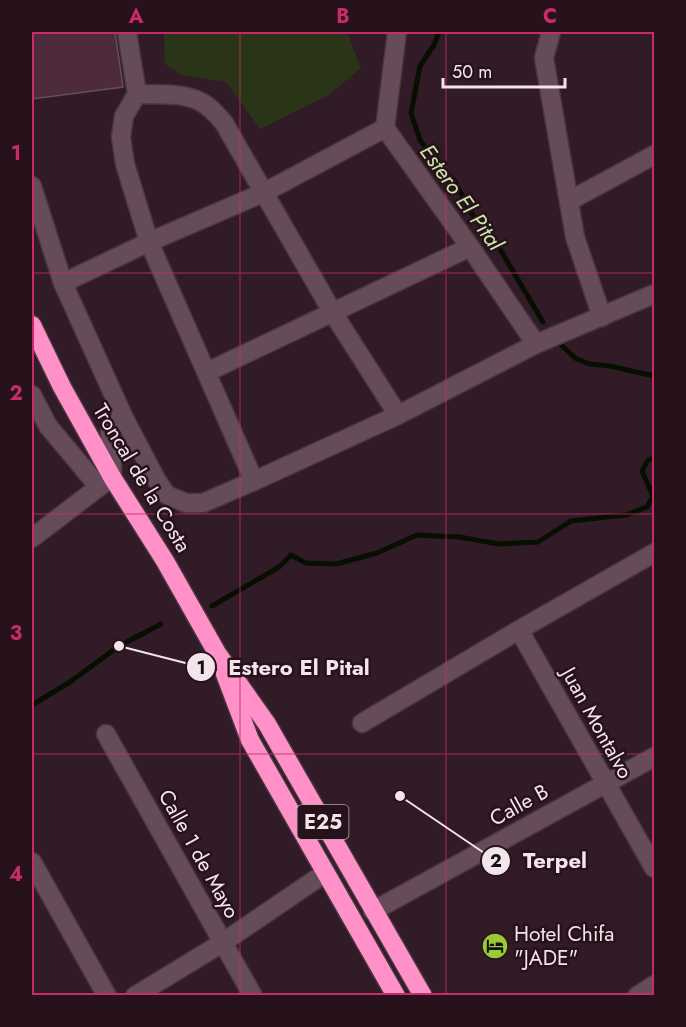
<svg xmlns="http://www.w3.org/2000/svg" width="686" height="1027" font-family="Jost,sans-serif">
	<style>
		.green { fill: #2a3518 }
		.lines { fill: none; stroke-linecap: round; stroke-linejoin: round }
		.stream { stroke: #070f00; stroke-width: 5 }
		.building { fill: #4e2b3c; stroke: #694e5a; stroke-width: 1.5 }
		.street-casing { stroke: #48363f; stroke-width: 21 }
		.highway-casing { stroke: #48363f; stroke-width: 21 }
		.street { stroke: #664c58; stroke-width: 18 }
		.highway { stroke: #ff90c8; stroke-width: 18 }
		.grid { fill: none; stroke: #c72c69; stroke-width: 1.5; stroke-opacity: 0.55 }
		.labels { text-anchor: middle; stroke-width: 5; stroke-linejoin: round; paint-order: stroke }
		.shield { fill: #27121c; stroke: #b6a5ad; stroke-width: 1.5 }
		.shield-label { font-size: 20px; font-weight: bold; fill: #f4e4eb }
		.street-label { font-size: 21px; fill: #f4e4eb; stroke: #27121c }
		.poi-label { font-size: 21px; fill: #f4e4eb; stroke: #27121c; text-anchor: start }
		.water-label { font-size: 22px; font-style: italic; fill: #cde6a8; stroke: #27121c }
		.leader { fill: none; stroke: #f4e4eb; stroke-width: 2 }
		.callout-dot { fill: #f4e4eb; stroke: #27121c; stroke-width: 2 }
		.mark-label { font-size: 18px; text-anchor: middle; font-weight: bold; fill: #111 }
		.callout-label { font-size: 22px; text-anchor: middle; font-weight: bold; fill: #f4e4eb; stroke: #27121c; stroke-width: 5; stroke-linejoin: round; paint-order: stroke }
		.neatline { fill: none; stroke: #c72c69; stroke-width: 2 }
		.grid-label { font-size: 20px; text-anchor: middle; font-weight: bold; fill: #c72c69 }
	</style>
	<rect width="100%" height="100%" fill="#311b26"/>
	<polygon class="green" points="164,32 347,32 361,68 329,95 260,129 226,82 182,75 165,64"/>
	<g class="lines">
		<g class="stream">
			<polyline points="439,32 434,45 420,66 411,113 420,140 441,168 454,180 472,214 494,239 543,322"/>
			<polyline points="556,340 575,358 589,364 610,366 654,376"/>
			<polyline points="212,606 279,567 291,555 306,563 336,564 377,553 417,535 459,537 499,544 538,542 571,521 626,515 647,507 653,496 642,471 648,460 654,458"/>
			<polyline points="32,705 70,682 119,646 161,624"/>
		</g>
	</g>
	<polygon class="building" points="32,32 115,32 123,87 32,99"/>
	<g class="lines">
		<defs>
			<g id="street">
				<polyline points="127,32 137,94 124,116 121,137 125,164 149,242 254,481"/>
				<polyline points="551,32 544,58 575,237 602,317"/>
				<path d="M137,94C155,95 181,92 199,101C209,105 217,115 224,123L333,313L398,415"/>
				<polyline points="385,128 470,247"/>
				<polyline points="32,186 63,283 124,418 157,481 167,495 186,503 203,503 254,481 398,415 536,344 654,294"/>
				<polyline points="569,201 654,155"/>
				<polyline points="63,283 149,242 265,192 385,128 397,32"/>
				<polyline points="207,372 470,247 536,344"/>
				<polyline points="32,395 48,426 99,487"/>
				<path d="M32,538L112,477C112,470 112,463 112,456C111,438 103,428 124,418"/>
				<polyline points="519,630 654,868"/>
				<polyline points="362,723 519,630 654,553"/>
				<polyline points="106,734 253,996"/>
				<polyline points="32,862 107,996"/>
				<polyline points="373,911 654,757"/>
				<polyline points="135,996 222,943 325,873"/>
				<polyline points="637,996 654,985"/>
			</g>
			<g id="highway">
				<polyline points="32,325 62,387 112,477 165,561 217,653 267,724 423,996"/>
				<polyline points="225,674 250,740 396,996"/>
			</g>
		</defs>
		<use href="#street" class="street-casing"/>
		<use href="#highway" class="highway-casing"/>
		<use href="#street" class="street"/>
		<use href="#highway" class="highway"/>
	</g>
	<path class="grid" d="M240,32V996M446,32V996M32,273H654M32,514H654M32,754H654"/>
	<defs>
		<symbol id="hotel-disc" viewBox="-11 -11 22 22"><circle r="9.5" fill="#9acb34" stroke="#27121c"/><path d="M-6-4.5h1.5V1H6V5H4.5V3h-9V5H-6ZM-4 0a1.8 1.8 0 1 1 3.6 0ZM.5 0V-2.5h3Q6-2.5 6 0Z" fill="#111"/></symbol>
	</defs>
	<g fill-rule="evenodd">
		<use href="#hotel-disc" x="480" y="931" width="30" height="30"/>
	</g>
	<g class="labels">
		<rect class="shield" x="297.5" y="805" width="51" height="34" rx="4.5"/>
		<g class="shield-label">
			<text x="323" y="829">E25</text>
		</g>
		<g class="street-label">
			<text transform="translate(142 478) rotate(59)" y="7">Troncal de la Costa</text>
			<text transform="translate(597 723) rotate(61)" y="7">Juan Montalvo</text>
			<text transform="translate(519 805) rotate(-29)" y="7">Calle B</text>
			<text transform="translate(199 854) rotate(61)" y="7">Calle 1 de Mayo</text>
		</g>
		<g class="poi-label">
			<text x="514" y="941">Hotel Chifa<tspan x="514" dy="24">"JADE"</tspan></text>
		</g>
		<g class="water-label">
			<text transform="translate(462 197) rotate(54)" y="8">Estero El Pital</text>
		</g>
	</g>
	<path class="leader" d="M119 646L201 667M400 796L496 861"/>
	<g class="callout-dot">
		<circle cx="119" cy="646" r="6"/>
		<circle cx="400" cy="796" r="6"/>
		<circle cx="201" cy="667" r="15"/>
		<circle cx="496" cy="861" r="15"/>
	</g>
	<g class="mark-label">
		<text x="201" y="674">1</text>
		<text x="496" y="867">2</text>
	</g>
	<g class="callout-label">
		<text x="299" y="675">Estero El Pital</text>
		<text x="555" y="868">Terpel</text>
	</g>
	<rect width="686" height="1027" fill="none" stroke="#27121c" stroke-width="66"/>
	<path d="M443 78v9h122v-9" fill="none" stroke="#f4e4eb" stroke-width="3"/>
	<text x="452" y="78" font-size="18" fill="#f4e4eb" stroke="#27121c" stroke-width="4.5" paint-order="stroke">50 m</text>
	<rect x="33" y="33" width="620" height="961" class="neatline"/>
	<g class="grid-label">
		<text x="136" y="23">A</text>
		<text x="343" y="23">B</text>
		<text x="550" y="23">C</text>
		<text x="16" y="160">1</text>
		<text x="16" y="400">2</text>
		<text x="16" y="640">3</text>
		<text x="16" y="881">4</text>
	</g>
</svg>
